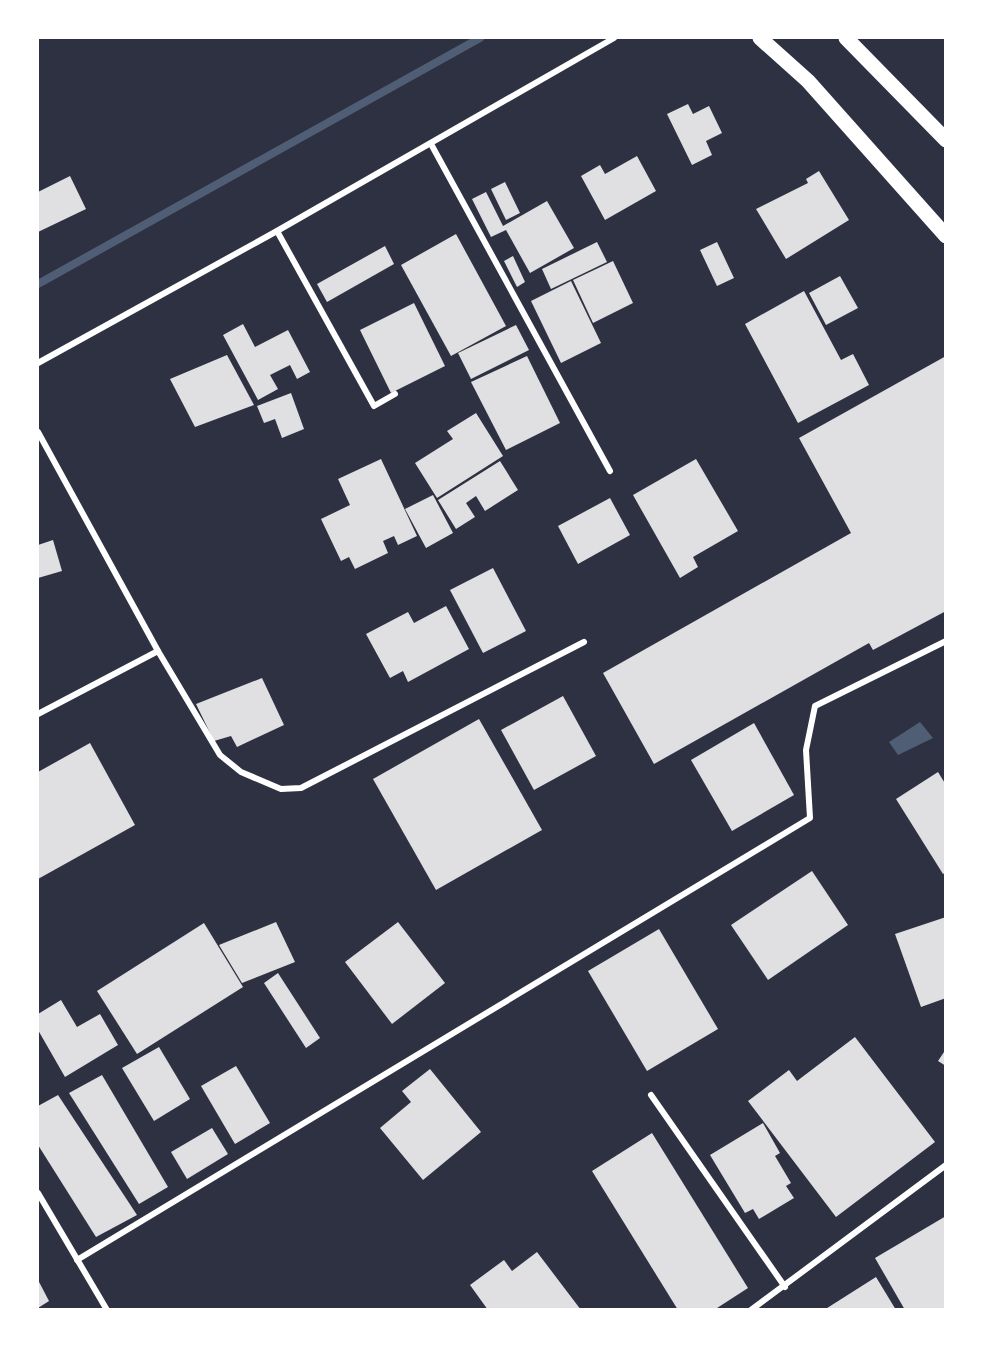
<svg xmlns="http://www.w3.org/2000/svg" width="983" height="1347" font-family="'Fira Sans Condensed',sans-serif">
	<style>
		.water { fill: #4f5d75 }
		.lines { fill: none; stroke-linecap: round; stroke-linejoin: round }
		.stream { stroke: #4f5d75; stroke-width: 8 }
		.building { fill: #e0e0e3 }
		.minor { stroke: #fff; stroke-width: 6 }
		.primary { stroke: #fff; stroke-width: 15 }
	</style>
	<rect width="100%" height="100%" fill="#2d3142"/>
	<polygon class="water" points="920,722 933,738 898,755 889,742"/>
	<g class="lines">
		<polyline class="stream" points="38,284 480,38"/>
	</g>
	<g class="building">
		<polygon points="688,104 693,114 709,106 722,133 706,141 712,155 692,165 667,114"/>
		<polygon points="637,156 656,191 605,220 581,176 600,165 605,174"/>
		<polygon points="819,171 849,220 786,259 756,209 808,183 806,179"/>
		<polygon points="70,176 86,209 38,232 38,192"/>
		<polygon points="505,182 520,213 506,220 491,189"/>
		<polygon points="486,192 503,226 547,201 574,248 530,273 506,230 491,237 472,199"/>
		<polygon points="456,234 506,326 451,356 401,265"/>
		<polygon points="597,242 607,262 551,289 542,269"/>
		<polygon points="717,242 734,278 717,286 700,250"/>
		<polygon points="385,246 394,264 327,302 317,284"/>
		<polygon points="513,256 525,282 517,287 504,261"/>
		<polygon points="613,261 633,303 593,323 573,280"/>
		<polygon points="840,276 858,308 826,325 809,293"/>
		<polygon points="571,281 601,343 561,363 531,301"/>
		<polygon points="804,291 841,360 853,354 869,385 798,423 745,324"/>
		<polygon points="414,303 445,366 391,393 360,330"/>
		<polygon points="243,324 255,347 288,330 310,372 297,379 290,365 270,375 278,389 258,400 223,335"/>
		<polygon points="516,325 529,350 471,379 458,353"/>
		<polygon points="227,355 254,405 195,427 170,379"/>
		<polygon points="527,356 560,423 506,450 471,382"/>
		<polygon points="946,356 946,611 873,650 869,643 654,764 603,673 851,533 799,438"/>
		<polygon points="291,393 304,429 282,438 275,419 264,423 257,406"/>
		<polygon points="476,413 503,456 437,498 415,463 453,439 447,431"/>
		<polygon points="381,459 417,536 398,545 394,536 383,541 388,553 355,569 349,557 341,561 321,519 350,505 338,479"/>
		<polygon points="696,459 738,531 693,557 698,567 680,578 633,495"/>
		<polygon points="500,461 518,490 485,511 476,496 466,503 475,517 456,529 438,500"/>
		<polygon points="433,495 453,533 426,548 405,509"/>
		<polygon points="610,498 630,535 578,564 558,526"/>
		<polygon points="53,540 62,571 38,578 38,545"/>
		<polygon points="493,568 526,631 483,653 450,590"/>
		<polygon points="446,606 469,649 408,682 403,671 390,678 366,634 408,612 414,623"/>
		<polygon points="262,678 284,725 237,747 231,736 214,741 196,704"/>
		<polygon points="563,696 596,756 534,790 501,730"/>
		<polygon points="479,719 542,830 436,890 373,779"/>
		<polygon points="754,723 794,795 732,831 691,760"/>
		<polygon points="90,743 135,825 38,879 38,772"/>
		<polygon points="938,772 946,785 946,872 943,874 896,799"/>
		<polygon points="812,871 848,925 768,980 731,925"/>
		<polygon points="946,917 946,998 921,1007 895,934"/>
		<polygon points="276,922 295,962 242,983 219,945"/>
		<polygon points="398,922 445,983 392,1024 345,962"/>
		<polygon points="204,923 243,987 137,1054 97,991"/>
		<polygon points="659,929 718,1029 647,1071 588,971"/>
		<polygon points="278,973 320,1038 306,1048 264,983"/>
		<polygon points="61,1000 77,1027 100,1014 118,1045 65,1077 38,1030 38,1014"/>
		<polygon points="855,1037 935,1142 836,1217 748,1101 789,1070 797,1081"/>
		<polygon points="159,1047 190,1099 154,1121 122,1068"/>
		<polygon points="946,1049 946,1066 938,1061"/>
		<polygon points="236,1066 270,1123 235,1144 201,1086"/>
		<polygon points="430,1069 481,1132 423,1180 380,1128 411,1102 402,1091"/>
		<polygon points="102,1075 168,1187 139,1204 69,1093"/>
		<polygon points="58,1095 137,1215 96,1237 38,1145 38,1106"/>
		<polygon points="763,1123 780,1153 775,1156 791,1183 786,1186 794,1198 759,1219 753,1209 745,1213 710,1155"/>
		<polygon points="212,1128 228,1154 187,1179 171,1152"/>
		<polygon points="652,1133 748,1288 714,1310 678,1310 592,1171"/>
		<polygon points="946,1216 946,1310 905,1310 875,1258"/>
		<polygon points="537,1252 581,1310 488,1310 470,1285 504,1260 512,1271"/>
		<polygon points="876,1277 896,1310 824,1310"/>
		<polygon points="38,1280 49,1301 38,1308"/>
	</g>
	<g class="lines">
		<g class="minor">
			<polyline points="431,144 610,471"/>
			<polyline points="277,231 374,406 395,394"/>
			<polyline points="38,363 277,231 614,38"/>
			<polyline points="38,432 158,651 220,755 241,772 281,789 301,788 584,642"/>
			<polyline points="38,714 158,651"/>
			<polyline points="651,1095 785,1287"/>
			<polyline points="38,1193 107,1310"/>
			<polyline points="77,1260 810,818 806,750 815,706 946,641"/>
			<polyline points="751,1310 946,1165"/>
		</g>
		<g class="primary">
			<polyline points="760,38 808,81 946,236"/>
			<polyline points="846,38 946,140"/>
		</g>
	</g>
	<rect width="983" height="1347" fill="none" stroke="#ffffff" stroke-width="78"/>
</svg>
